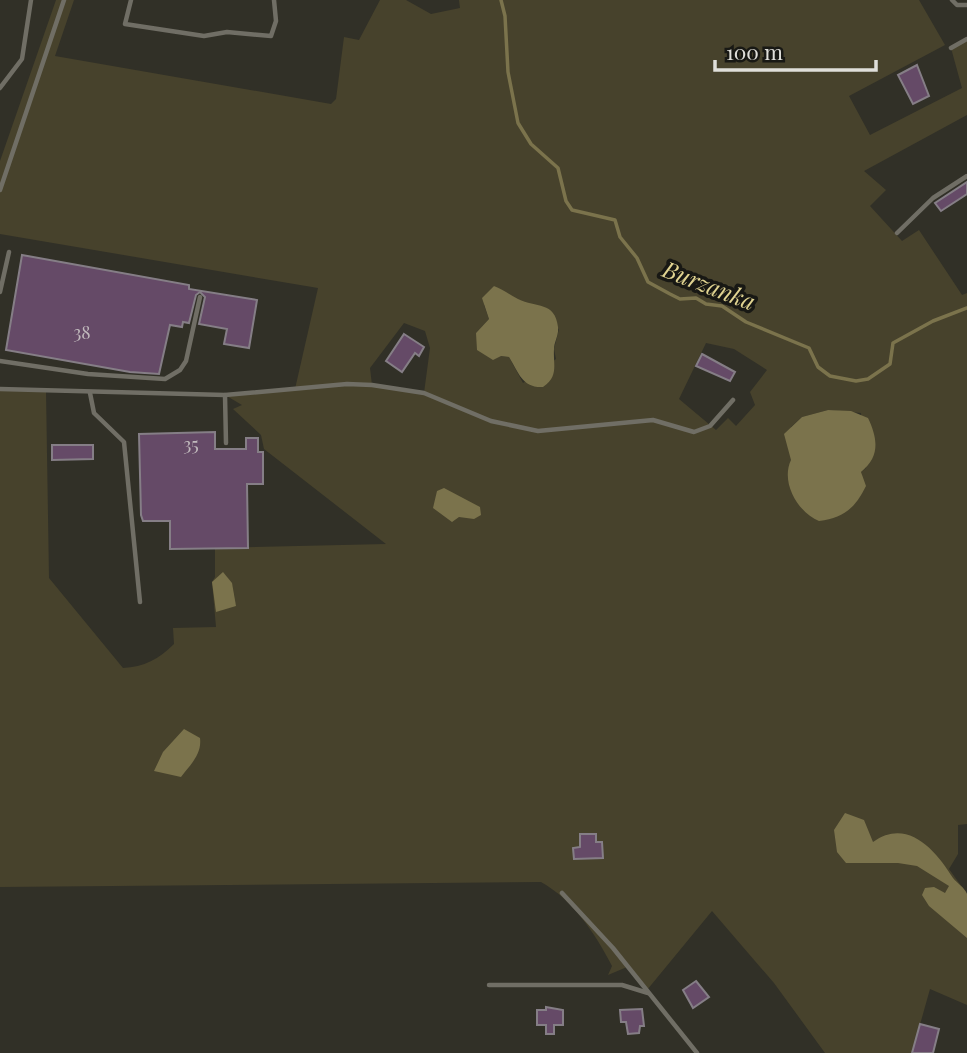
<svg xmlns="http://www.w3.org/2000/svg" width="967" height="1053" font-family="'Playfair Display',serif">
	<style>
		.green { fill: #47422c; fill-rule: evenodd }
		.water { fill: #7b734c }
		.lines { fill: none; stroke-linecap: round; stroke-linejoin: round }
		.stream { stroke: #7b734c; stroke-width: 3.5 }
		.building { fill: #654a67; stroke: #857e86; stroke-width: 2 }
		.service { stroke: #706e65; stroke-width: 4.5 }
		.labels { text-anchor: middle; stroke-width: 7; stroke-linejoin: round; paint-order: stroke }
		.number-label { font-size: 18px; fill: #c1babd }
		.water-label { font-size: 23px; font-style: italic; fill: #e1d491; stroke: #181814 }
	</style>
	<rect width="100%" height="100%" fill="#313027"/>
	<path class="green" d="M56,0H74L55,56L331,104L336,99L344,37L359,40L380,0H406L431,14L460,8L459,0H919L945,45L849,96L870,135L962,88L951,48L967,39V115L864,171L886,190L870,206L902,241L919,230L962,295L967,293V824L958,825V854L949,869L967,894V1005L930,989L912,1053H825L774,983L712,911L647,990L627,967L608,975L612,966C595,933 573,900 541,882L0,887V389L46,391L49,578L123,668C144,667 159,659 174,644L173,628L216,627L212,582L215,577V548L386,544L264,449L261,435L233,409L242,405L225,395L295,389L318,288L0,234V161ZM494,286L559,329L554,349L556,359L523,383L509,357L501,356L476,333L489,319L484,305ZM404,323L425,331L430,348L424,393L372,385L370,368ZM706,343L734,349L767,370L750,392L755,405L736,426L728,418L716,430L679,399ZM828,410L861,413L866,468L861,472L862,479L791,461V427L802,417Z"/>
	<g class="water">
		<path d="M494,286C502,289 510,295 518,299C536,308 555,301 558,327C559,335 554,342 554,349C553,365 559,376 543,387C522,388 519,373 509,357L501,356L493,360L477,350L476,333L489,319L482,298Z"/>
		<path d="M828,410L851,411L868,418C878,439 880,457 861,472L866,486C855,508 844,518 819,521C799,513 780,483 791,460L784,434L802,417Z"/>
		<polygon points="444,488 480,507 481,515 474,519 459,517 452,522 433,508 437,491"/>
		<polygon points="223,572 232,583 236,606 216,612 212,582"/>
		<path d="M184,729L200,738C202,754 191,764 181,777L154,771L163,752Z"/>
		<path d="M845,813L864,820L873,842C907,817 936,850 953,878C957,883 965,888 967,894C967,906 967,925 967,938L929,906L922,895L925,888L934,887L945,893L949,886L917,866L898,863H846L837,852L834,830Z"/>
	</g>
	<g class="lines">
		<polyline class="stream" points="501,0 505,16 508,72 518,123 531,144 558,168 566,201 572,210 615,220 620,237 637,258 648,282 670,294 680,299 696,298 706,304 722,306 746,322 809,348 818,367 830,376 856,381 868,379 890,364 893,343 933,321 967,308"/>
	</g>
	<g class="building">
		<polygon points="917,65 929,96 913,104 898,75"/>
		<polygon points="967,182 967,194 941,211 935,203"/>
		<polygon points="22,255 189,285 189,289 257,300 249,348 224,344 227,329 199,324 205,297 200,292 196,295 189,323 183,322 182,327 170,325 159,374 130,372 6,350"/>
		<polygon points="404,334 424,347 419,356 415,353 402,372 386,361"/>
		<polygon points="702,354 735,372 730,381 696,366"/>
		<polygon points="215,432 215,449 246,449 246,438 258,438 258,452 263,452 263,484 247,484 248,548 170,549 170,521 143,521 141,515 139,434"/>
		<polygon points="52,445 93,445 93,459 52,460"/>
		<polygon points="580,834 596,834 596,842 602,842 603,858 574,859 573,848 580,847"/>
		<polygon points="696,981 709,997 693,1008 683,990"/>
		<polygon points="546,1007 563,1010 563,1025 554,1025 554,1034 546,1034 546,1025 537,1025 537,1010 546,1010"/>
		<polygon points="642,1009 644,1026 640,1026 639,1033 628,1034 626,1022 621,1022 620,1010"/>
		<polygon points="920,1024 939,1029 933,1053 912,1053"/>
	</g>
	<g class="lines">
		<g class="service">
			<polyline points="131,0 125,24 204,36 227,32 271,36 276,21 274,0"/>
			<polyline points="952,0 957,5 967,5"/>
			<polyline points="951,48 967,39"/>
			<polyline points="0,88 22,59 31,0"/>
			<polyline points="0,190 64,0"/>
			<polyline points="897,233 933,198 967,176"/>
			<polyline points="0,292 9,252"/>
			<polyline points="0,361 88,374 165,379 180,370 186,361 200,297"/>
			<polyline points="0,389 225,395 347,384 372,385 424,393 491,421 538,431 653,420 694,432 710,426 733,400"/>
			<polyline points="90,393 94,413 124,442 140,602"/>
			<polyline points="225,395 226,443"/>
			<polyline points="562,893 613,948 697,1053"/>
			<polyline points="489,985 622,985 648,993"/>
		</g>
	</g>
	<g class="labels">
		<g class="number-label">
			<text x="82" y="339">38</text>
			<text x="191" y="451">35</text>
		</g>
		<g class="water-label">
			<text transform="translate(709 286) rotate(21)" y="8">Burzanka</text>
		</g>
	</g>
	<path d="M715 60v10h161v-10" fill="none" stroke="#e0dfda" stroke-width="3.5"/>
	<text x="726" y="60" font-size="21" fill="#e0dfda" stroke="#181814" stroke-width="5" paint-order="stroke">100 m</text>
</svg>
